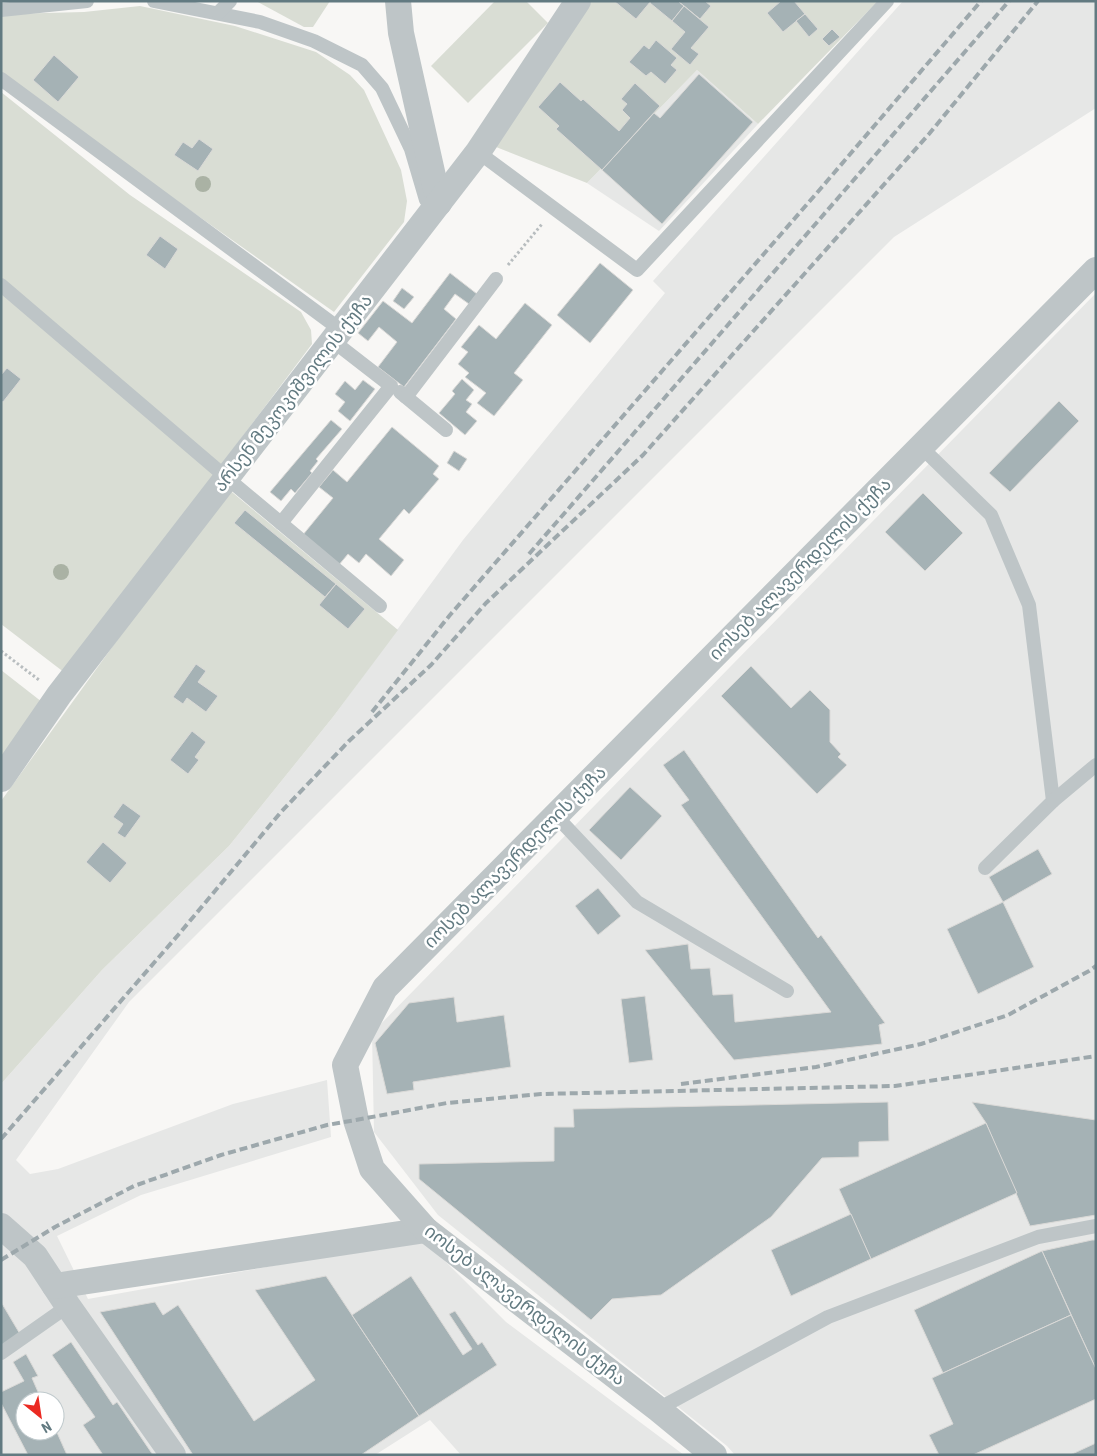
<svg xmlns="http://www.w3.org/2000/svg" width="1097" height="1456" font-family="'Roboto Condensed','Noto Sans Georgian',sans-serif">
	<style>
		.built { fill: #e6e7e6; fill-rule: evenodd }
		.green { fill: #d9ddd4 }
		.building { fill: #a5b2b5; stroke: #dad9d7 }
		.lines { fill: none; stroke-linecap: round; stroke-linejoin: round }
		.path { stroke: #b8bdbf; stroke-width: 3; stroke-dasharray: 2.5 2.5; stroke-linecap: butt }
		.lane { stroke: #bec5c7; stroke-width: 14 }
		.street { stroke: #bec5c7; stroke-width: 26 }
		.rail { stroke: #9da8ac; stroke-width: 4; stroke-dasharray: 8 4; stroke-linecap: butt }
		.tree { fill: #aab2a4 }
		.labels { text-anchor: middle; stroke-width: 5; stroke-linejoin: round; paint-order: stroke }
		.street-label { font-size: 18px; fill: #627a81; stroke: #fff }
	</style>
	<rect width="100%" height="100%" fill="#f8f7f5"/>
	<g class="built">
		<path d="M903,1H1096V108L894,237L129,1002L16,1160L30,1174L58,1169L233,1104L327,1080L331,1137L141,1195L57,1236L88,1299L423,1239L506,1322L684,1455H461L430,1420L375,1455H1V1084L102,970L229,846L333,717L463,540L665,293L653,281ZM25,1401H55V1431H25Z"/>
		<polygon points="697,70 758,124 659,231 587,183"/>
		<polygon points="1096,293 1096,1455 735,1455 727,1446 438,1215 374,1132 372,1033"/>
	</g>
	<g class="green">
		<polygon points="256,1 330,1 313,27 304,27"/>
		<polygon points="495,1 526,1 548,23 468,103 431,66"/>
		<polygon points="586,1 878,1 758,124 697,70 587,183 491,145"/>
		<polygon points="140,6 235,26 316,52 350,75 364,90 401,170 407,201 404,222 334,312 119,160 1,72 1,16 7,14 84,12"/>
		<polygon points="1,92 130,195 301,312 311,330 312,344 65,673 1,624"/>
		<polygon points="227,488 398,630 333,717 229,846 102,970 1,1084 1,801"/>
		<polygon points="1,670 42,702 1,757"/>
	</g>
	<g class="building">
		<polygon points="614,1 651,1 636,19"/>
		<polygon points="651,1 678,1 684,6 672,21 650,3"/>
		<polygon points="678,1 705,1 711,6 700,19"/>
		<polygon points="781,1 794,1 805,14 783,32 767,13"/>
		<polygon points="684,6 709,27 691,48 699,54 690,65 671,49 685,32 672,21"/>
		<polygon points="805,14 818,29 809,37 796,21"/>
		<polygon points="832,29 840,37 829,46 822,39"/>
		<polygon points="656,40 677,58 671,65 677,70 665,84 651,72 646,76 629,62 644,45 649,49"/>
		<polygon points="54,55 79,77 58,102 33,80"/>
		<polygon points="699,74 753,122 662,224 602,170 654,113 660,118"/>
		<polygon points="560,82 581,101 583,99 619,131 630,118 622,110 627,104 621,99 635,83 660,106 602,170 556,129 559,126 538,107"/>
		<polygon points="199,139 213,149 198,171 174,155 183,142 192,148"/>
		<polygon points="160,236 178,249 165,269 146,255"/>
		<polygon points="600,263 633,290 590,343 557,315"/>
		<polygon points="450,273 477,294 469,304 455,294 444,309 456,319 404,387 378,367 397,342 379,327 368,341 358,333 383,301 412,323"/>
		<polygon points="402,288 414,297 404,309 393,301"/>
		<polygon points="525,303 552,325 514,373 523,380 494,416 477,403 486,393 465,377 469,373 458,364 468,352 461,347 479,325 496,339"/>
		<polygon points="7,368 21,379 3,402 1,401 1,375"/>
		<polygon points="462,379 474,390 466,400 472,404 466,412 477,421 465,435 439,413 455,394 452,391"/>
		<polygon points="363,380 375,389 350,421 338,411 345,402 335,394 345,381 355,390"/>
		<polygon points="1059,401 1079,421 1010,492 989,473"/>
		<polygon points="331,420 342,429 316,459 318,461 310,471 312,473 295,493 291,489 281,501 270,492"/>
		<polygon points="392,427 439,466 433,474 439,479 409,514 404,509 379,539 404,560 391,576 366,554 359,563 348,554 338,566 302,536 333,498 319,487 333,470 347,482"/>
		<polygon points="454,451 467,459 459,471 447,463"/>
		<polygon points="923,493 963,533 925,571 885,532"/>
		<polygon points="245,510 336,584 325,597 234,523"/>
		<polygon points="336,584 365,609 348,629 319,605"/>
		<polygon points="196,664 206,671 198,682 218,696 206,712 187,698 183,704 173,697"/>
		<polygon points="751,666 791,708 810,690 830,710 830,742 841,754 838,757 847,765 817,794 721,696"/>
		<polygon points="192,731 206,742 195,757 199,760 188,774 170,760"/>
		<polygon points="684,750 818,938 821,935 885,1023 879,1025 882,1044 734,1060 645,950 688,944 691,969 710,968 713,995 733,994 735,1022 831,1012 681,805 689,800 663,765"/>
		<polygon points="630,787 662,816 621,860 589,830"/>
		<polygon points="123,803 141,816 125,838 117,833 123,824 113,817"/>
		<polygon points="103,842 127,863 110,883 86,862"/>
		<polygon points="1038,849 1052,874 1003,902 989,877"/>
		<polygon points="598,888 621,916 598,935 575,906"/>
		<polygon points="1003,902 1034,967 978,994 947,929"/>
		<polygon points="645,996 653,1060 629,1063 621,999"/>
		<polygon points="454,997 457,1022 504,1015 511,1067 413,1082 414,1090 387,1094 375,1043 409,1003"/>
		<polygon points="888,1102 889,1141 859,1142 859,1157 822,1158 771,1217 661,1295 612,1299 591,1320 419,1179 419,1164 554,1161 554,1127 574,1127 573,1109"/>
		<polygon points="972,1102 1096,1120 1096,1215 1030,1226 986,1123"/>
		<polygon points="986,1123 1017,1193 871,1259 839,1189"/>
		<polygon points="851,1214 871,1259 791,1296 771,1250"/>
		<polygon points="1092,1240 1096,1240 1096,1369 1042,1251"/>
		<polygon points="1042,1251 1071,1315 943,1373 914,1310"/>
		<polygon points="326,1276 419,1416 361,1455 193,1455 100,1312 155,1302 163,1315 178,1305 254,1421 315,1380 255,1290"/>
		<polygon points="411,1276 463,1355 472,1349 449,1314 455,1311 478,1345 482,1342 497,1365 419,1416 352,1315"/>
		<polygon points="1,1302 20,1334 1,1346"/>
		<polygon points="1071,1315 1096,1369 1096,1399 973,1455 939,1455 929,1435 953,1424 932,1378"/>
		<polygon points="71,1342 113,1405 117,1402 153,1455 103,1455 83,1425 95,1417 52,1355"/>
		<polygon points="26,1354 38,1376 32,1378 42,1401 25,1401 25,1431 55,1431 55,1428 67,1455 28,1455 1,1403 1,1392 24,1381 13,1362"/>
		<polygon points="1096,1443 1096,1455 1070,1455"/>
	</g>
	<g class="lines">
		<g class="path">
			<polyline points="508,265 542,224"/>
			<polyline points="1,651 39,680"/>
		</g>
		<g class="lane">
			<polyline points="154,1 260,22 314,41 362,65 382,88 411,149 426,200"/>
			<polyline points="1,10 87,1"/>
			<polyline points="218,13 230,1"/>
			<polyline points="1,79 341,330"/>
			<polyline points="478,152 637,270 887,1"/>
			<polyline points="1,285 227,478 380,606"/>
			<polyline points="400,392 446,430"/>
			<polyline points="406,397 496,279"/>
			<polyline points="921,447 991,515 1029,605 1053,801 985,868"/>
			<polyline points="281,523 391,386 333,341"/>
			<polyline points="1053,801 1096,765"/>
			<polyline points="556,816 637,902 787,991"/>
			<polyline points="1,1353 68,1306"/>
			<polyline points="658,1409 828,1317 1038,1237 1096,1226"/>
		</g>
		<g class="street">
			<polyline points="398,1 401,33 439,203"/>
			<polyline points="1,779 59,695 478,152 578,1"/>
			<polyline points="1,1226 35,1256 68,1306 173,1455"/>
			<polyline points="55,1286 426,1230"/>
			<polyline points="714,1455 658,1409 426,1230 372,1169 356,1120 345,1065 385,988 1096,270"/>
		</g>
		<g class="rail">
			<polyline points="529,554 1009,1"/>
			<polyline points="372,712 450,615 822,187 981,1"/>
			<polyline points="681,1084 816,1067 921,1044 1008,1015 1089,971 1096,966"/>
			<polyline points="1,1139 179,934 281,812 349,741 431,665 486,603 643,455 929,134 1038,1"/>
			<polyline points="1,1260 55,1227 134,1186 221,1155 327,1125 356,1120 447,1103 541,1094 895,1086 1096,1056"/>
		</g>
	</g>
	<g class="tree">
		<circle cx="203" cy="184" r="8"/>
		<circle cx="61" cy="572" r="8"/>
	</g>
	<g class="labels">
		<g class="street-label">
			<text transform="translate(293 393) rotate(-52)" y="6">არსენ მეკოკიშვილის ქუჩა</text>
			<text transform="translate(800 569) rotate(-45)" y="6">იოსებ ალავერდელის ქუჩა</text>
			<text transform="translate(515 857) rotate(-45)" y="6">იოსებ ალავერდელის ქუჩა</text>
			<text transform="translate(525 1305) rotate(38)" y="6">იოსებ ალავერდელის ქუჩა</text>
		</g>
	</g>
	<rect width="1097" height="1456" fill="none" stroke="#627a81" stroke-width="5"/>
	<g transform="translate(40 1416) rotate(150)"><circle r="24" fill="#ffffff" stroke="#c0cacd"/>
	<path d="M0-4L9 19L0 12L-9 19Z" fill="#eb2a22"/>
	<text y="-8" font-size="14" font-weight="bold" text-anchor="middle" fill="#627a81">N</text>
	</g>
</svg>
